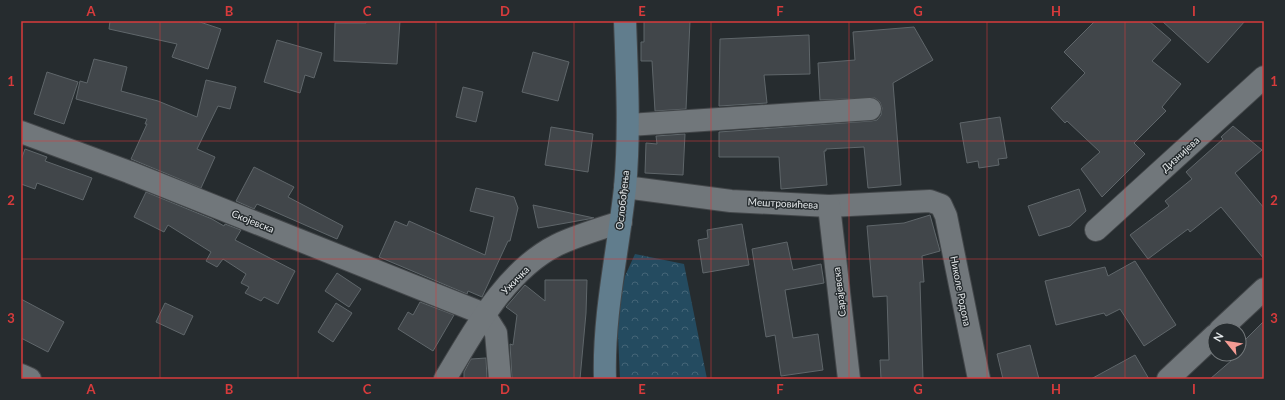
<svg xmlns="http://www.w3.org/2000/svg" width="1285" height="400" font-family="Lato,sans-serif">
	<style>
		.forest { fill: url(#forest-crowns) }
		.building { fill: #41464a; stroke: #5f666a }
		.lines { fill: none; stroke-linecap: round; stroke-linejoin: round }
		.street-casing { stroke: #43474a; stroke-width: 24 }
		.secondary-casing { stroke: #43474a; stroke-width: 24 }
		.street { stroke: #71777b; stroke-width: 22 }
		.secondary { stroke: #617d8d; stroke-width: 22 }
		.grid { fill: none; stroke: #d83b3c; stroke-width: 1; stroke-opacity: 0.55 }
		.labels { text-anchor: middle; stroke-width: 3; stroke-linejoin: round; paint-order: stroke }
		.street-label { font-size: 10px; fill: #e6eaec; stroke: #262c2f }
		.neatline { fill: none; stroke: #d83b3c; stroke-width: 1.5 }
		.grid-label { font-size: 13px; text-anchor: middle; font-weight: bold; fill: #d83b3c }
	</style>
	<defs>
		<pattern id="forest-crowns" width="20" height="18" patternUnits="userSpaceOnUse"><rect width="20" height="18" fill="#244b60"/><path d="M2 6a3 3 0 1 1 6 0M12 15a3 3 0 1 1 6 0" fill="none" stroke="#446577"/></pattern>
	</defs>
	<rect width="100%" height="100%" fill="#262c2f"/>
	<polygon class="forest" points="635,254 684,264 707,379 620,379 617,313 625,276"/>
	<g class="building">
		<polygon points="110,21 197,21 221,29 208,69 172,57 177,44 109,29"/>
		<polygon points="366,21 400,21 397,64 334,61 335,23 366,23"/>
		<polygon points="644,21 690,21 686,109 655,111 652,61 641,61 641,42 644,42"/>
		<polygon points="1095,21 1149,21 1171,40 1152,61 1181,84 1162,107 1166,111 1134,143 1145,154 1102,197 1081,169 1100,152 1067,121 1065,123 1051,108 1085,73 1064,52"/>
		<polygon points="1162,21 1245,21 1208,63"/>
		<polygon points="914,27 933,60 893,83 901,185 868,188 864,147 826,149 826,151 824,151 827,185 781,189 779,157 719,157 719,132 871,121 877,120 881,115 882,108 880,102 875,98 820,100 818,63 855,60 853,32"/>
		<polygon points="809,35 810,74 764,75 767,103 719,106 720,39"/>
		<polygon points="277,40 322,53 314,78 305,75 300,93 264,82"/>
		<polygon points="533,52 569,62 558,101 522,92"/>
		<polygon points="94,59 127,67 121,91 158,101 197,117 206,80 236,87 230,109 218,106 197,149 215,157 201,188 131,159 147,124 145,124 147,119 76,99 80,81 87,83"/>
		<polygon points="47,72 78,82 64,124 34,114"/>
		<polygon points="463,87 483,92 476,122 456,117"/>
		<polygon points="1000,117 1007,158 998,159 999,165 979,168 978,161 967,163 960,123"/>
		<polygon points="1233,126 1262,150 1235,173 1264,208 1264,259 1221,207 1190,232 1188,229 1148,259 1130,235 1169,206 1165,201 1192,179 1186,172 1223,139 1221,137"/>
		<polygon points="551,127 593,134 588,172 545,165"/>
		<polygon points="685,134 683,175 645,173 646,143 657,144 656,136"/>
		<polygon points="25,149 47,157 45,161 92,178 83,200 37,183 35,189 21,184 21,160"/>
		<polygon points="254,167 294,187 288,197 343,226 337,239 257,204 254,209 236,201"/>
		<polygon points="476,188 514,197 518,208 510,241 508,241 482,297 468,291 467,294 379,257 395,221 407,226 409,221 485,255 494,217 470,211"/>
		<polygon points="1079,189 1086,211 1070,226 1039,236 1028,206"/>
		<polygon points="146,192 212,219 224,226 225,224 241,230 235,240 295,271 278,304 264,297 261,301 245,293 249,287 241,283 246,274 223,259 217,267 206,261 211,252 168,225 164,232 134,217"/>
		<polygon points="533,205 594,218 538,228"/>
		<polygon points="930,215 940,251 922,256 924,282 920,282 923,379 881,379 880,360 889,360 887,296 873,297 867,226 904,223"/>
		<polygon points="742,224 749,265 703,273 698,240 708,238 707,230"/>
		<polygon points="787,242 793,270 821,264 824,283 785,290 793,338 818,334 823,370 781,376 775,335 766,337 752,249"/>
		<polygon points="1135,261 1176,325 1144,346 1120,309 1106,316 1104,313 1056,325 1045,281 1105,267 1108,276"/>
		<polygon points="337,273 361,289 349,307 325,291"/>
		<polygon points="545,280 587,280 586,313 580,379 512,379 510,344 513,345 517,315 506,307 525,285 545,301"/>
		<polygon points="21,299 64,322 48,352 21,338"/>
		<polygon points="420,302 454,315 433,351 398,329 408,312 413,315"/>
		<polygon points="165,303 193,316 184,335 156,322"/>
		<polygon points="336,303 352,313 333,342 318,332"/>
		<polygon points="1264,321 1264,379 1210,379 1239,354 1239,346"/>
		<polygon points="1030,345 1039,379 1003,379 997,354"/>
		<polygon points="1135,355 1149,379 1091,379"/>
		<polygon points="486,358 487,379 464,379 464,372 471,359"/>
	</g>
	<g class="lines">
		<defs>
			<g id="street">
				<polyline points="629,125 870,109"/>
				<polyline points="21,132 129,172 484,314 496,333 500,379"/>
				<polyline points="625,187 731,201 829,206 930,201 941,205 946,216 979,379"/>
				<polyline points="829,206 849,379"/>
				<polyline points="1096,230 1264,77"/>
				<polyline points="1220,330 1264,289"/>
				<polyline points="21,375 30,379"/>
				<path d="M445,379C474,331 505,271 557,245C578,235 599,229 621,222"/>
				<polyline points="1168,379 1215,335"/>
			</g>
			<path id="secondary" d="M605,379C603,315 618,252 625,188C630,132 627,77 625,21"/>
		</defs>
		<use href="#street" class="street-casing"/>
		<use href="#secondary" class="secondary-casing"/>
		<use href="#street" class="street"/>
		<use href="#secondary" class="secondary"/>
	</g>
	<path class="grid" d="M160,21V379M298,21V379M436,21V379M574,21V379M711,21V379M849,21V379M987,21V379M1125,21V379M21,141H1264M21,259H1264"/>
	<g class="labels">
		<g class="street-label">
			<text transform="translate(1180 154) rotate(-42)" y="4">Дизнијева</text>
			<text transform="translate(622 200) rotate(-84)" y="4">Ослобођења</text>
			<text transform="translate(783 203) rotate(3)" y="4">Мештровићева</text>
			<text transform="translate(253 221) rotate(22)" y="4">Скојевска</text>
			<text transform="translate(515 280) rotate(-46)" y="4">Ужичка</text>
			<text transform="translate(961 291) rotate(79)" y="4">Николе Родопа</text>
			<text transform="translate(839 292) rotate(-97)" y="4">Сарајевска</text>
		</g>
	</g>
	<rect width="1285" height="400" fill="none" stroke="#262c2f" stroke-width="44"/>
	<g transform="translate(1227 342) rotate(300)"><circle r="19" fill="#262c2f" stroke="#73787b"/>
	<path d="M0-3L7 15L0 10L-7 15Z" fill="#f59c94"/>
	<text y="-6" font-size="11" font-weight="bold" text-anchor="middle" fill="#e6eaec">N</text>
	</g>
	<rect x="22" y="22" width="1241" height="356" class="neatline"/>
	<g class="grid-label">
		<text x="91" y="16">A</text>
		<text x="229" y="16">B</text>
		<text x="367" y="16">C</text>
		<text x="505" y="16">D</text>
		<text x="642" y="16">E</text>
		<text x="780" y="16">F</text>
		<text x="918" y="16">G</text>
		<text x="1056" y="16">H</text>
		<text x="1194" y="16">I</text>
		<text x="11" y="86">1</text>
		<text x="1274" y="86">1</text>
		<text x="11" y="205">2</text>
		<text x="1274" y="205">2</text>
		<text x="11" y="323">3</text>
		<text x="1274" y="323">3</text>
		<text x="91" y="394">A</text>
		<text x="229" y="394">B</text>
		<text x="367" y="394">C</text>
		<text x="505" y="394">D</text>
		<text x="642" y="394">E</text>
		<text x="780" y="394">F</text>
		<text x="918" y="394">G</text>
		<text x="1056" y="394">H</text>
		<text x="1194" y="394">I</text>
	</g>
</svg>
